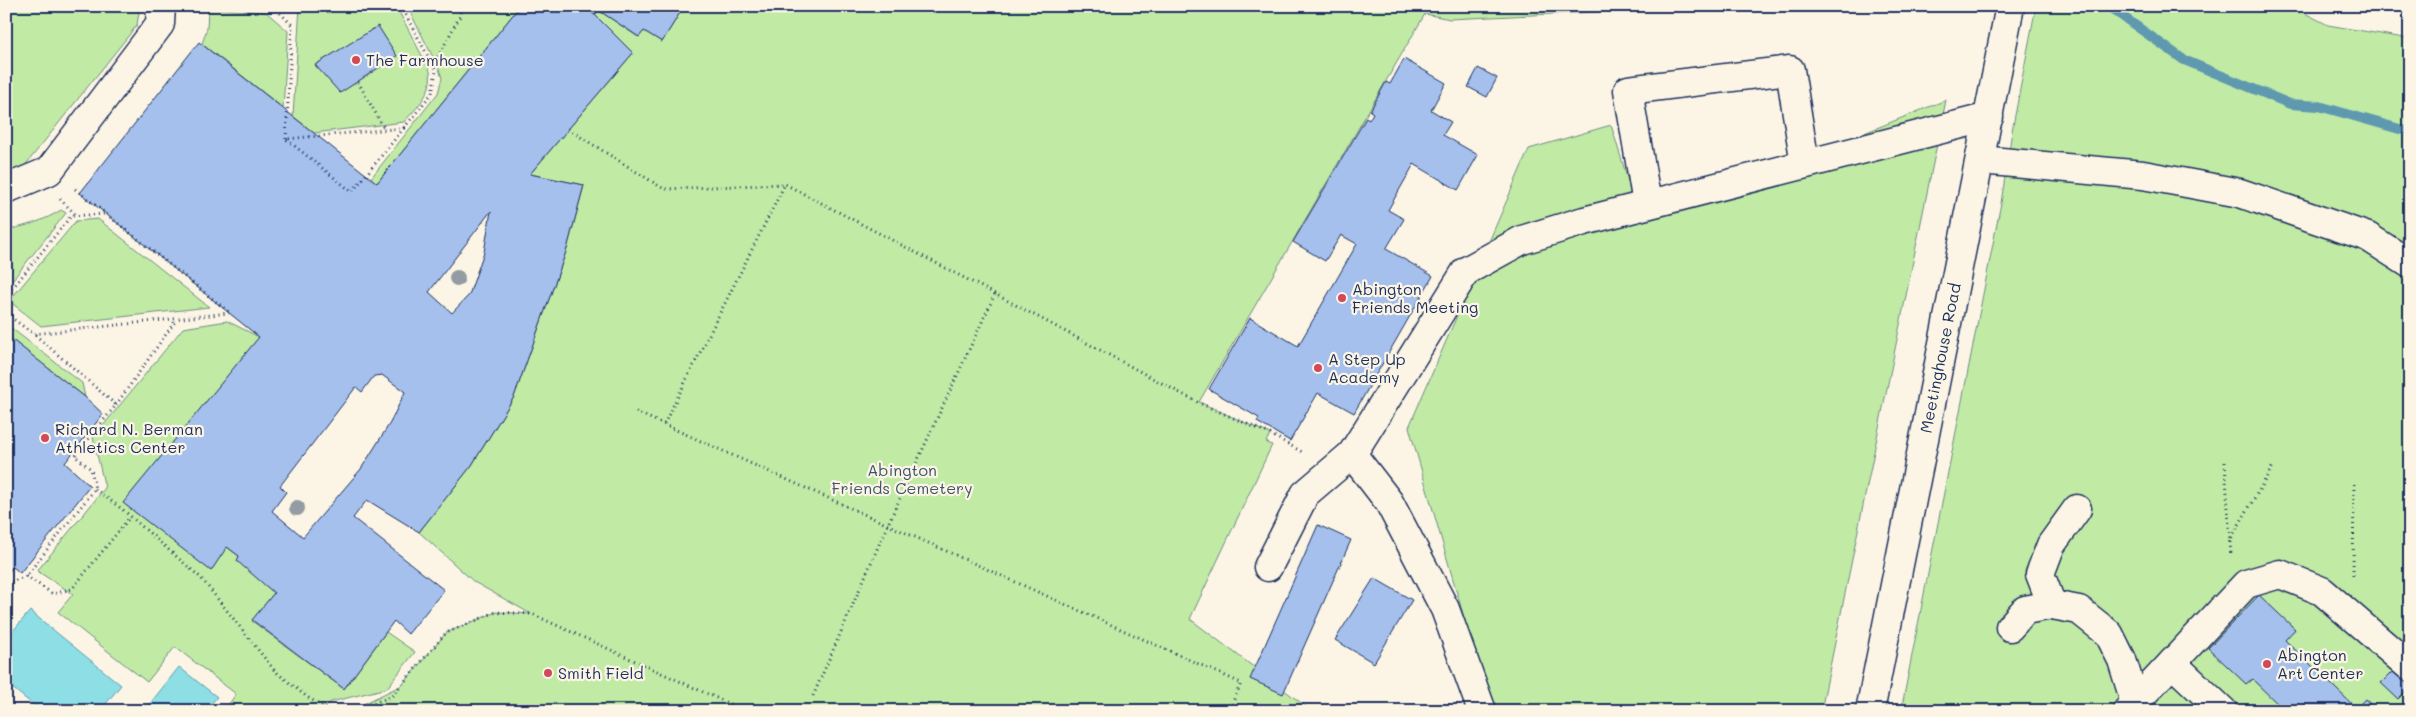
<svg xmlns="http://www.w3.org/2000/svg" width="2416" height="717" font-family="Mali,sans-serif">
	<style>
		.green { fill: #c1eaa5; stroke: #6e8c82 }
		.water { fill: #8ddfe5; stroke: #5f99af }
		.lines { fill: none; stroke-linecap: round; stroke-linejoin: round }
		.stream { stroke: #5f99af; stroke-width: 10 }
		.building { fill: #a5c0ec; stroke: #1b2f5e; fill-rule: evenodd }
		.minor-casing { stroke: #1b2f5e; stroke-width: 31 }
		.path { stroke: #1b2f5e; stroke-width: 3; stroke-dasharray: 1 4; stroke-linecap: butt }
		.minor { stroke: #fcf5e5; stroke-width: 28 }
		.tree { fill: #929ca2 }
		.poi-dot { fill: #d1495b; stroke: #fcf5e5; stroke-width: 2 }
		.labels { text-anchor: middle; stroke-width: 4.5; stroke-linejoin: round; paint-order: stroke }
		.poi-label { font-size: 16px; fill: #1b2f5e; stroke: #fcf5e5; text-anchor: start }
		.street-label { font-size: 16px; fill: #1b2f5e; stroke: #fcf5e5 }
		.park-label { font-size: 16px; fill: #3c546c; stroke: #fcf5e5 }
	</style>
	<rect width="100%" height="100%" fill="#fcf5e5"/>
	<filter id="ink" filterUnits="userSpaceOnUse"><feTurbulence type="fractalNoise" baseFrequency=".02" numOctaves="2"/><feDisplacementMap in="SourceGraphic" scale="10" xChannelSelector="R" yChannelSelector="G"/><feConvolveMatrix kernelMatrix="1 2 1 2 8 2 1 2 1" color-interpolation-filters="sRGB"/></filter>
	<g filter="url(#ink)">
		<g class="green">
			<polygon points="6,6 140,6 137,25 23,168 6,174"/>
			<path d="M300,6H396L430,71C433,93 418,106 404,122L314,133L293,116Z"/>
			<polygon points="407,6 520,6 377,183 371,178 438,93 442,78 439,69"/>
			<polygon points="684,6 1717,6 1450,19 1425,14 1199,402 1270,434 1266,442 1272,445 1190,619 1312,711 349,711 402,685 446,633 496,612 531,614 474,582 419,532 472,465 514,397 567,249 584,185 530,174 633,53 595,15 598,10 638,37 644,31 662,42"/>
			<polygon points="2036,6 2291,6 2328,25 2410,39 2410,711 1901,711 2001,203 2012,131"/>
			<polygon points="208,8 266,12 288,31 283,108 202,44 207,28"/>
			<polygon points="1946,100 1821,711 1491,711 1409,427 1529,149 1611,125 1636,207 1780,167"/>
			<path d="M61,210L66,213L6,288V230C24,227 46,220 61,210Z"/>
			<polygon points="98,219 209,307 41,326 9,301 76,221"/>
			<polygon points="227,321 259,337 227,547 239,556 274,593 252,621 344,689 386,632 415,652 387,688 331,702 319,711 224,711 236,694 175,647 147,682 58,612 73,594 37,571 105,488 93,438 183,328"/>
			<polygon points="6,324 82,383 85,397 6,335"/>
		</g>
		<g class="water">
			<polygon points="30,611 121,685 100,711 41,711 6,683 6,639"/>
			<polygon points="179,667 217,697 205,711 144,711"/>
		</g>
		<g class="lines">
			<polyline class="stream" points="2108,6 2184,60 2290,104 2319,106 2410,132"/>
		</g>
		<g class="building">
			<path d="M520,6H583L595,15L633,53L530,174L584,185L567,249L514,397L472,465L419,532L367,500L353,518L444,590L408,634L394,621L344,689L252,620L274,593L237,561L239,556L227,547L211,571L123,503L259,337L80,193L199,42L377,183ZM491,211L484,252L469,295L452,313L429,292ZM382,375L405,392L390,423L361,469L303,537L272,511L286,492L280,486L356,387L362,392L374,376Z"/>
			<polygon points="583,6 684,6 662,42 644,31 639,37 598,10 595,15"/>
			<polygon points="378,26 397,56 340,93 315,65"/>
			<polygon points="1404,59 1446,83 1431,110 1451,122 1443,135 1478,155 1458,190 1414,164 1388,210 1404,219 1386,249 1433,276 1354,413 1318,393 1290,441 1257,422 1259,418 1209,389 1250,318 1298,346 1357,244 1341,235 1325,261 1293,242 1366,118 1369,120 1373,113 1370,111 1386,82 1390,84"/>
			<polygon points="1478,68 1497,78 1487,97 1468,87"/>
			<polygon points="6,335 85,397 103,414 65,463 90,486 20,573 13,567 6,575"/>
			<polygon points="1318,525 1351,540 1283,694 1250,679"/>
			<polygon points="1374,578 1412,600 1374,663 1335,640"/>
			<polygon points="2259,595 2295,629 2285,640 2356,708 2365,699 2378,711 2285,711 2252,679 2246,684 2208,648"/>
			<polygon points="2399,665 2410,676 2410,687 2398,699 2381,683"/>
		</g>
		<g class="lines">
			<defs>
				<g id="minor">
					<polyline points="1980,160 2143,175 2240,193 2368,237 2410,264"/>
					<polyline points="6,189 49,171 160,24 161,6"/>
					<polyline points="1647,204 1628,90 1790,70 1805,164"/>
					<polyline points="1268,567 1305,494 1352,454"/>
					<polyline points="2052,605 2040,574 2051,545 2077,509"/>
					<polyline points="2010,627 2025,610 2052,605 2079,610 2109,634 2122,660 2135,702"/>
					<polyline points="2172,663 2223,711"/>
					<polyline points="1482,711 1445,609 1389,502 1352,454 1466,271 1522,240 1584,221 1989,117"/>
					<path id="s1" d="M1870,711L2010,6"/>
					<polyline points="2127,711 2246,584 2280,574 2322,591 2410,667"/>
				</g>
			</defs>
			<use href="#minor" class="minor-casing"/>
			<g class="path">
				<polyline points="273,6 292,25 286,139"/>
				<polyline points="401,6 436,71 432,93 404,128"/>
				<polyline points="433,66 460,16 461,6"/>
				<polyline points="358,82 385,130"/>
				<polygon points="404,128 352,192 286,139"/>
				<polyline points="568,129 664,189 785,184 995,294"/>
				<polyline points="75,189 229,312"/>
				<polyline points="60,199 76,215"/>
				<polyline points="6,296 71,216 105,214"/>
				<polyline points="6,314 34,334 229,313"/>
				<polyline points="116,405 176,320"/>
				<polyline points="636,412 1241,683 1229,711"/>
				<polyline points="664,424 785,184"/>
				<polyline points="2225,462 2231,556"/>
				<polyline points="95,489 122,509 201,578 275,671 307,697 331,711"/>
				<polyline points="2229,542 2273,466"/>
				<polyline points="2353,575 2354,483"/>
				<polyline points="26,576 53,594 72,589 130,517"/>
				<polyline points="6,584 26,576 95,489 91,469 75,456 116,405 34,334"/>
				<polyline points="813,696 888,524 995,294 1199,403 1270,434 1304,453"/>
				<polyline points="350,711 391,697 446,633 496,612 532,614 745,711"/>
			</g>
			<use href="#minor" class="minor"/>
		</g>
		<g class="tree">
			<circle cx="457" cy="278" r="8"/>
			<circle cx="297" cy="508" r="8"/>
		</g>
	</g>
	<g class="poi-dot">
		<circle cx="356" cy="60" r="5"/>
		<circle cx="1342" cy="298" r="5"/>
		<circle cx="1318" cy="368" r="5"/>
		<circle cx="45" cy="438" r="5"/>
		<circle cx="2267" cy="664" r="5"/>
		<circle cx="548" cy="673" r="5"/>
	</g>
	<g class="labels">
		<g class="poi-label">
			<text x="366" y="66">The Farmhouse</text>
			<text x="1352" y="295">Abington<tspan x="1352" dy="18">Friends Meeting</tspan></text>
			<text x="1328" y="365">A Step Up<tspan x="1328" dy="18">Academy</tspan></text>
			<text x="55" y="435">Richard N. Berman<tspan x="55" dy="18">Athletics Center</tspan></text>
			<text x="2277" y="661">Abington<tspan x="2277" dy="18">Art Center</tspan></text>
			<text x="558" y="679">Smith Field</text>
		</g>
		<g class="street-label">
			<text dy="6" stroke="none"><textPath href="#s1" startOffset="360">Meetinghouse Road</textPath></text>
		</g>
		<g class="park-label">
			<text x="902" y="476">Abington<tspan x="902" dy="18">Friends Cemetery</tspan></text>
		</g>
	</g>
	<rect width="2416" height="717" fill="none" stroke="#fcf5e5" stroke-width="25"/>
	<rect x="12" y="12" width="2391" height="692" fill="none" stroke="#1b2f5e" stroke-width="2" filter="url(#ink)"/>
</svg>
